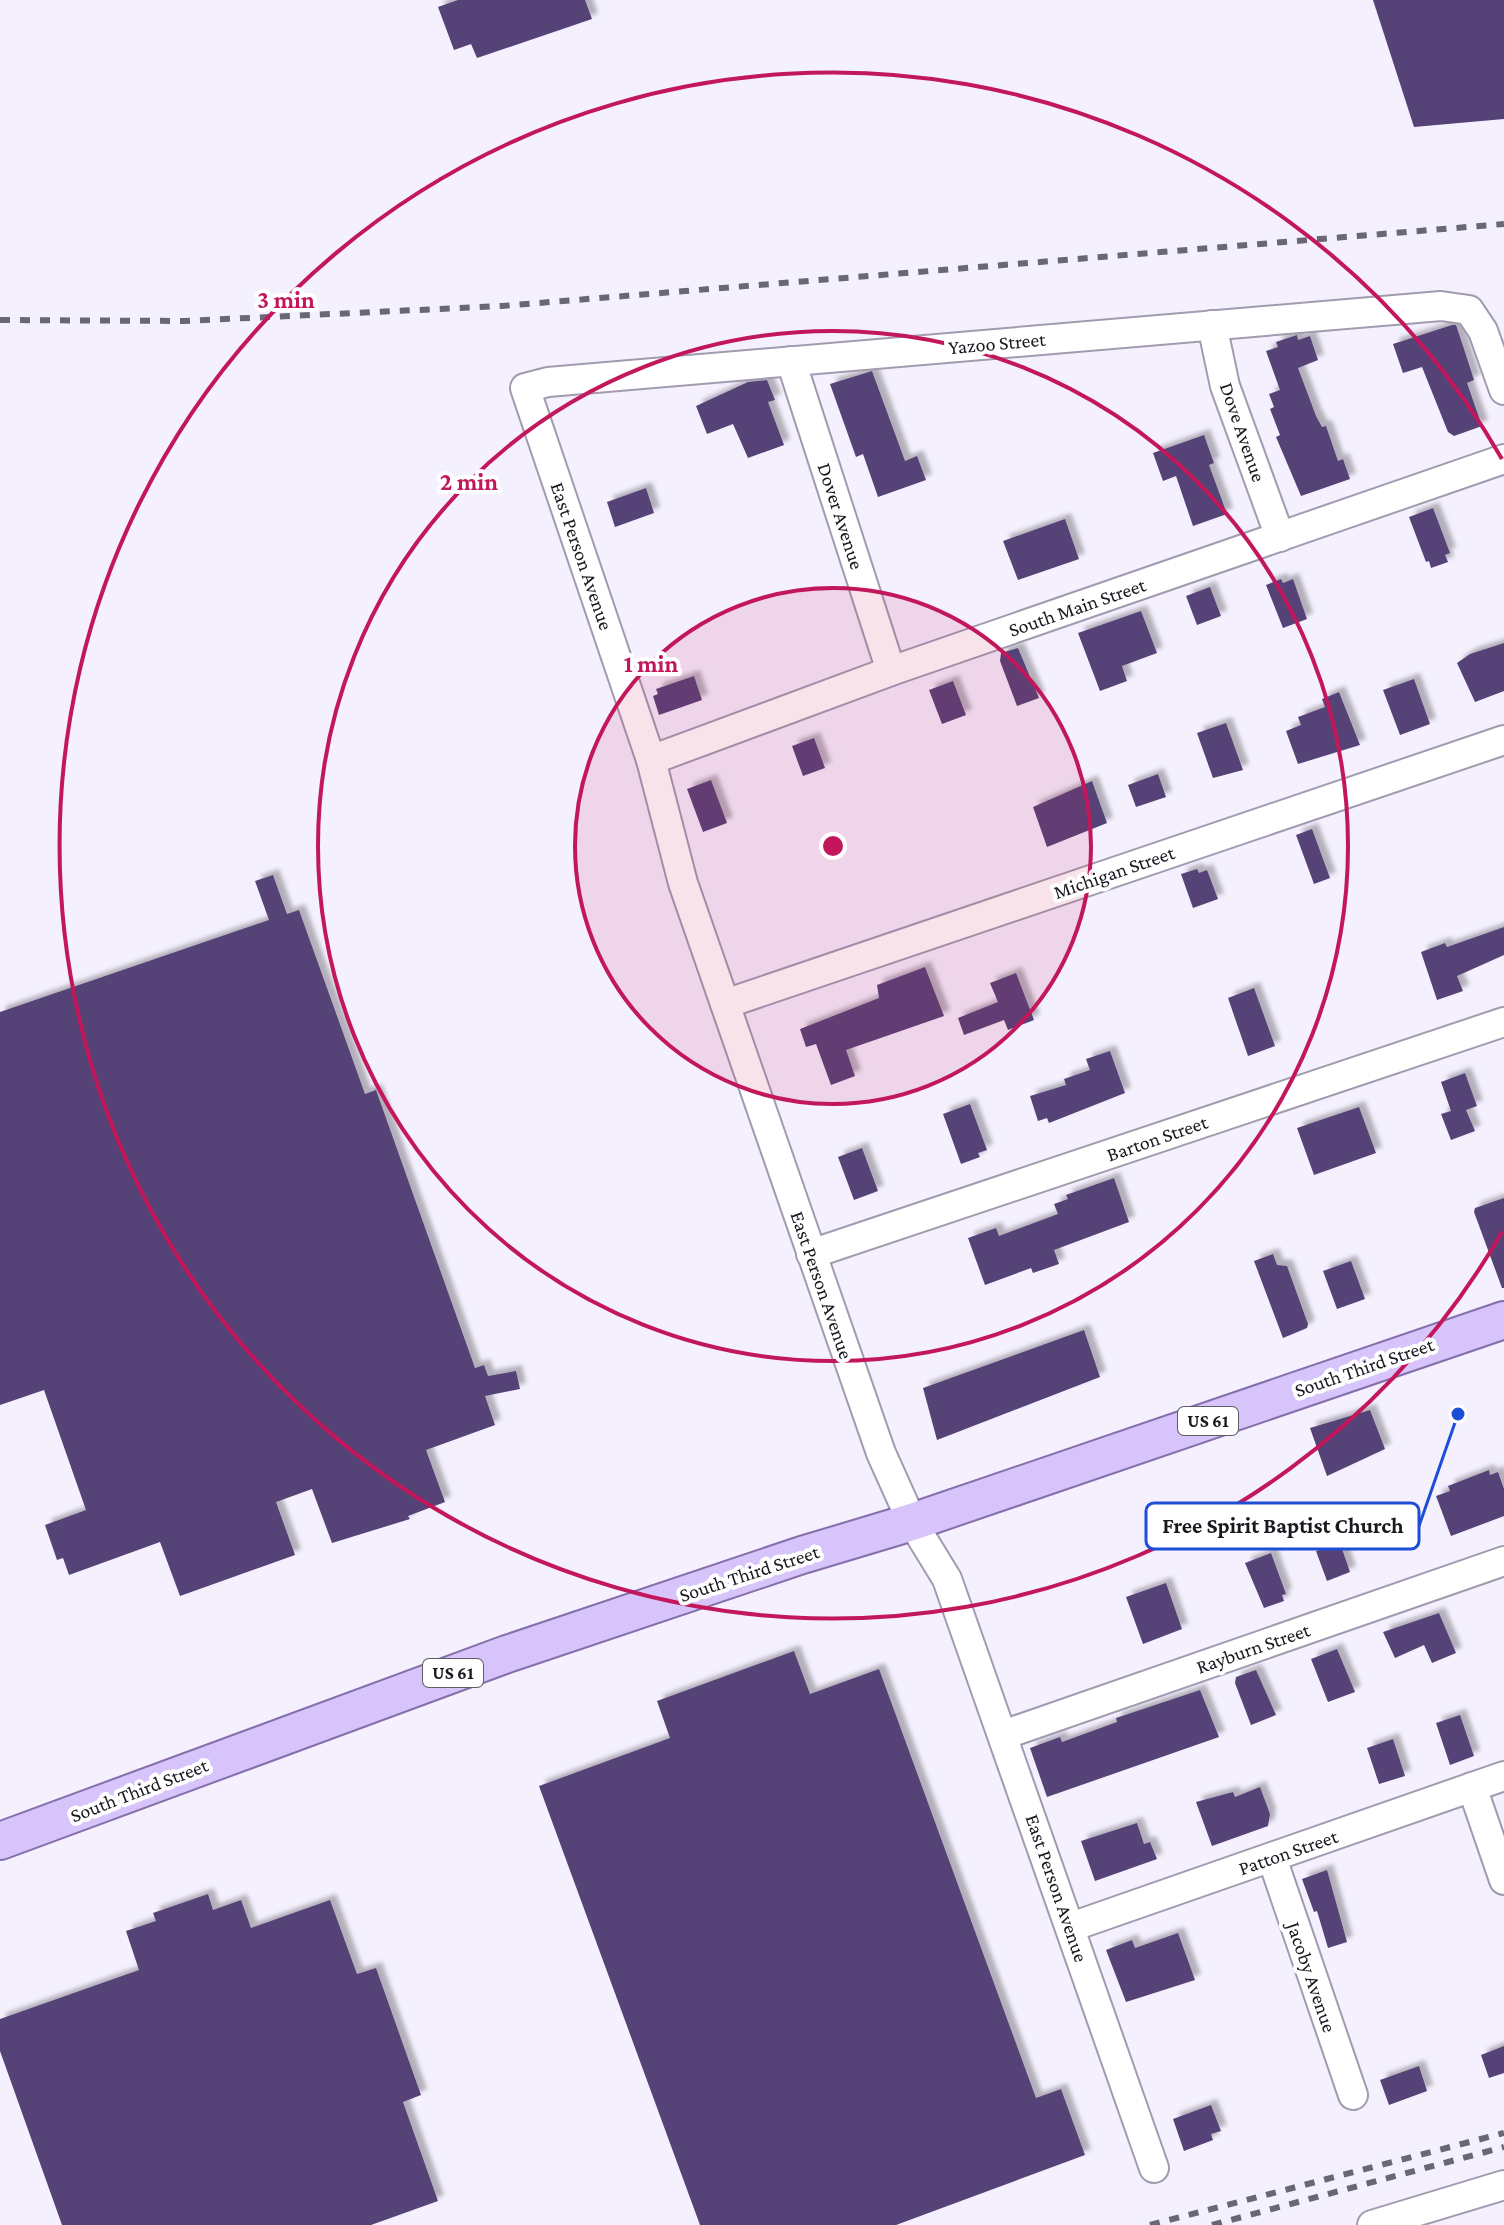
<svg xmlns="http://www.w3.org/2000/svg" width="1504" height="2225" font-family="'Crimson Pro',serif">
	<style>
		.building { fill: #554277; filter: url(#shadow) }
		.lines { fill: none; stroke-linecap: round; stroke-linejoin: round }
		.minor-casing { stroke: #a29bb0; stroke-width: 32 }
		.major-casing { stroke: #846eab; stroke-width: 40 }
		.minor { stroke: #fff; stroke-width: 28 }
		.major { stroke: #d7c4fa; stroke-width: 36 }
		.rail { stroke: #696770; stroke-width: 6; stroke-dasharray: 10 10; stroke-linecap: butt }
		.ring { fill: none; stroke: #c2185b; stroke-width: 4 }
		.labels { text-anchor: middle; stroke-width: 8; stroke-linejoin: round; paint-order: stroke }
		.shield { fill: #fff; stroke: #5f5d62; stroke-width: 2 }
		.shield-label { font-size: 18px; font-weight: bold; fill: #1a181f }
		.street-label { font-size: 20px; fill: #1a181f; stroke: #fff }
		.centre { fill: #c2185b; stroke: #fff; stroke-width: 4 }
		.ring-label { font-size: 24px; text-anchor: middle; font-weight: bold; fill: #c2185b; stroke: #fff; stroke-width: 8; stroke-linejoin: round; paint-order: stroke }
		.leader { fill: none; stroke: #1d4ed8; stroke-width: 3 }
		.callout-dot { fill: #1d4ed8; stroke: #fff; stroke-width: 3 }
		.callout { fill: #fff; stroke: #1d4ed8; stroke-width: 3 }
		.callout-label { font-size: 22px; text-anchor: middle; font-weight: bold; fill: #1a181f }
	</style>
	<defs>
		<filter id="shadow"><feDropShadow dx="6" dy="-6" stdDeviation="2" flood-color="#0004"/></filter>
	</defs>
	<rect width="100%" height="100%" fill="#f4f0fe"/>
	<g class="building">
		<polygon points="458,0 585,0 592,19 477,58 471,44 454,50 438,7"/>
		<polygon points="1373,0 1504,0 1504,119 1414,127"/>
		<polygon points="1452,325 1456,325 1465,352 1474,380 1467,383 1482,426 1454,436 1448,432 1422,367 1403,373 1393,344"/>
		<polygon points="1297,335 1298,340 1310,336 1318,360 1298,368 1316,416 1322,427 1326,426 1338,461 1343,459 1350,479 1301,496 1276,437 1280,435 1270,409 1274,407 1269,394 1280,390 1266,351 1278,347 1276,342"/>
		<polygon points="872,371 905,461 917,456 926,480 878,497 863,454 856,457 830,384"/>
		<polygon points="767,380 775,400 768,402 784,445 748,458 733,424 707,434 696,406 748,382"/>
		<polygon points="1204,435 1214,463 1209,465 1227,514 1193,526 1176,476 1163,481 1153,453"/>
		<polygon points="646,488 654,513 615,527 607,502"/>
		<polygon points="1433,508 1450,553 1445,555 1448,562 1431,568 1429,561 1426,562 1409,517"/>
		<polygon points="1065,519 1079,559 1018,580 1003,541"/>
		<polygon points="1281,579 1283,583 1293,579 1307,619 1283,628 1266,585"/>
		<polygon points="1210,587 1221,616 1197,625 1186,596"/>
		<polygon points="1141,611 1157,653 1122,666 1127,681 1100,691 1078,633"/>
		<polygon points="1504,643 1504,691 1475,702 1457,663 1470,654"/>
		<polygon points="1018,648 1039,698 1017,706 1000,661 1001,653"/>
		<polygon points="694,676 702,700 659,715 653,696 658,694 656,689"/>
		<polygon points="1414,679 1430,724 1400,735 1383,690"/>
		<polygon points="953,681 966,715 942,724 929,690"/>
		<polygon points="1339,692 1360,745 1298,764 1286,731 1301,725 1298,717 1325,707 1322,699"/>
		<polygon points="1226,723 1243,770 1213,778 1197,733"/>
		<polygon points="814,738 825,768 803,776 792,746"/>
		<polygon points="1158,774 1166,797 1136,807 1128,785"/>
		<polygon points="711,780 727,823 703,832 687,789"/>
		<polygon points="1092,781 1107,823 1047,847 1033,807"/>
		<polygon points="1312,829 1330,878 1314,884 1296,835"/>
		<polygon points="1197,869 1199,873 1207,870 1218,899 1193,908 1181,874"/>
		<polygon points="273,875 287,914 299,910 365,1094 376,1090 475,1368 484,1365 488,1376 516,1371 520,1389 485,1396 495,1425 426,1450 445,1502 408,1516 410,1519 332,1543 312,1489 276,1502 295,1555 180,1596 160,1542 69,1575 63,1558 57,1560 45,1525 86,1510 44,1390 0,1405 0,1012 269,920 255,881"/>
		<polygon points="1504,927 1504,955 1457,976 1463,991 1437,1000 1421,952 1445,943 1447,947"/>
		<polygon points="925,967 944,1016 846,1050 855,1076 831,1085 816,1044 806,1047 800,1029 879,998 877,985"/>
		<polygon points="1016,973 1034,1020 1008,1030 1004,1020 964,1035 958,1018 998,1002 990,983"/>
		<polygon points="1254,988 1275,1046 1248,1056 1228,998"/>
		<polygon points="1110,1051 1125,1093 1049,1123 1047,1118 1038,1121 1030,1096 1066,1085 1064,1079 1090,1070 1086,1059"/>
		<polygon points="1465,1073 1477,1106 1466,1110 1475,1131 1451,1140 1441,1114 1451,1111 1441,1082"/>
		<polygon points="970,1104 987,1150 978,1153 980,1157 961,1164 943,1114"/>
		<polygon points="1359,1107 1376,1153 1314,1175 1297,1128"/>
		<polygon points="862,1148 878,1191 854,1200 838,1157"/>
		<polygon points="1114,1178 1129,1222 1054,1250 1059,1264 1033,1273 1031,1268 985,1285 968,1238 996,1228 999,1236 1058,1214 1054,1204 1068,1199 1066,1195"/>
		<polygon points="1504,1198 1504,1288 1502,1288 1474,1212 1475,1208"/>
		<polygon points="1273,1254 1277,1265 1287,1266 1308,1324 1307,1328 1283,1338 1254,1261"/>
		<polygon points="1351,1261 1365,1299 1337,1309 1323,1271"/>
		<polygon points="1084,1330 1100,1377 937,1440 923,1388"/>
		<polygon points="1370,1410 1385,1449 1327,1476 1310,1428"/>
		<polygon points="1489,1470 1490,1475 1498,1472 1504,1489 1504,1516 1451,1536 1436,1496 1450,1491 1448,1486"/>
		<polygon points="1340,1543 1350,1572 1327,1581 1316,1551"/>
		<polygon points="1271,1553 1286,1594 1282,1595 1284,1601 1264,1608 1245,1563"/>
		<polygon points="1166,1583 1182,1629 1143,1644 1126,1597"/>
		<polygon points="1439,1613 1456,1653 1432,1663 1424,1645 1395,1658 1383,1632"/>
		<polygon points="1337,1649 1355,1692 1328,1702 1311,1659"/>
		<polygon points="794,1651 810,1694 879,1669 1036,2098 1061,2089 1085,2155 896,2225 700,2225 539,1786 670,1738 657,1701"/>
		<polygon points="1256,1670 1276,1715 1251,1725 1235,1683 1236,1677"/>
		<polygon points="1200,1690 1219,1737 1047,1797 1030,1748 1060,1737 1062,1742 1117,1722 1116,1718"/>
		<polygon points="1460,1715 1474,1756 1450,1765 1436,1723"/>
		<polygon points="1393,1739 1405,1776 1379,1784 1367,1748"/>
		<polygon points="1260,1787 1270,1814 1268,1826 1212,1846 1196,1802 1233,1792 1235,1797"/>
		<polygon points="1137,1823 1144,1844 1150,1842 1157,1859 1095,1881 1081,1841"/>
		<polygon points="1327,1870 1347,1942 1328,1948 1317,1911 1314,1912 1302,1879"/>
		<polygon points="208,1894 213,1910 241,1900 251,1928 330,1900 357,1974 376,1968 421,2095 403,2102 438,2201 371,2225 62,2225 0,2051 0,2019 139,1970 126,1931 156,1921 153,1913"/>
		<polygon points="1178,1933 1195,1980 1126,2002 1106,1950 1132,1940 1135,1948"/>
		<polygon points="1504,2046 1504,2073 1489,2078 1481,2055"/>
		<polygon points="1419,2066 1427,2091 1389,2105 1380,2080"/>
		<polygon points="1211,2105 1221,2131 1211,2134 1213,2140 1184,2151 1173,2119"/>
	</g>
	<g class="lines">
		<defs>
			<g id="minor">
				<polyline points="1212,325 1225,386 1280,537"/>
				<polyline points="791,361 891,671"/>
				<polyline points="651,760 891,671 1504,459"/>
				<polyline points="725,1004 1504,740"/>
				<polyline points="811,1254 1504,1022"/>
				<polyline points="1003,1735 1504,1561"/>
				<polyline points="1472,1787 1504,1880"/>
				<polyline points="1272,1858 1353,2095"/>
				<polyline points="1071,1927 1504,1776"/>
				<polyline points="1154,2168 947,1579 912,1522 881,1453 683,883 651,760 525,388 548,382 1441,306 1469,310 1483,331 1504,390"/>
				<polyline points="1372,2225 1504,2185"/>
			</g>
			<polyline id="major" points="0,1841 507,1654 802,1555 912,1522 1504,1320"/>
		</defs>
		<use href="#minor" class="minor-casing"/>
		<use href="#major" class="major-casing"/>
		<use href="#minor" class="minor"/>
		<use href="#major" class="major"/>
		<g class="rail">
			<polyline points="0,320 184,321 502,306 1504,224"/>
			<polyline points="1150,2225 1504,2133"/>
			<polyline points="1212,2225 1504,2147"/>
		</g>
	</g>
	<circle cx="833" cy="846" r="258" fill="#c2185b" fill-opacity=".12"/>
	<g class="ring">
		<circle cx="833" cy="846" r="258"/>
		<circle cx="833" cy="846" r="515"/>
		<path d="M1502 1232A773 773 0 1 1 1502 459"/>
	</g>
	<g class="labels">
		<g class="shield">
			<rect x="1178" y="1407" width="60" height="28" rx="6"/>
			<rect x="423" y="1659" width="60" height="28" rx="6"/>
		</g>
		<g class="shield-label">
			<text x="1208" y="1427">US 61</text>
			<text x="453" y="1679">US 61</text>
		</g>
		<g class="street-label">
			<text transform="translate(997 343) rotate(-5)" y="7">Yazoo Street</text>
			<text transform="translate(1243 432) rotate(71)" y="7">Dove Avenue</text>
			<text transform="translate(841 516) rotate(72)" y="7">Dover Avenue</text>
			<text transform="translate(582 556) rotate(71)" y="7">East Person Avenue</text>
			<text transform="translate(1077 607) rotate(-19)" y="7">South Main Street</text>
			<text transform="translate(1114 872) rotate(-19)" y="7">Michigan Street</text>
			<text transform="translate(1157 1138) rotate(-19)" y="7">Barton Street</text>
			<text transform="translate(822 1285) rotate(71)" y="7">East Person Avenue</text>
			<text transform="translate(1364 1367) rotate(-19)" y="7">South Third Street</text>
			<text transform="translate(749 1573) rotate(-18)" y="7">South Third Street</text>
			<text transform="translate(1253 1648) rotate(-19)" y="7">Rayburn Street</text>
			<text transform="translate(139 1790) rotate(-21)" y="7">South Third Street</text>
			<text transform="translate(1288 1852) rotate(-19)" y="7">Patton Street</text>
			<text transform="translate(1057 1888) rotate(71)" y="7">East Person Avenue</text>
			<text transform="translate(1312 1977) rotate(71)" y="7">Jacoby Avenue</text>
		</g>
	</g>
	<circle cx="833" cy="846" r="12" class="centre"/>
	<g class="ring-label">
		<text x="286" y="308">3 min</text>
		<text x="469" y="490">2 min</text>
		<text x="651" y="672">1 min</text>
	</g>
	<path class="leader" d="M1458 1414L1419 1526"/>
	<circle class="callout-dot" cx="1458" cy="1414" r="8"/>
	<rect class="callout" x="1146" y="1503" width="273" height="46" rx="8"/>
	<g class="callout-label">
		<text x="1283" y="1533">Free Spirit Baptist Church</text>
	</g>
</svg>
